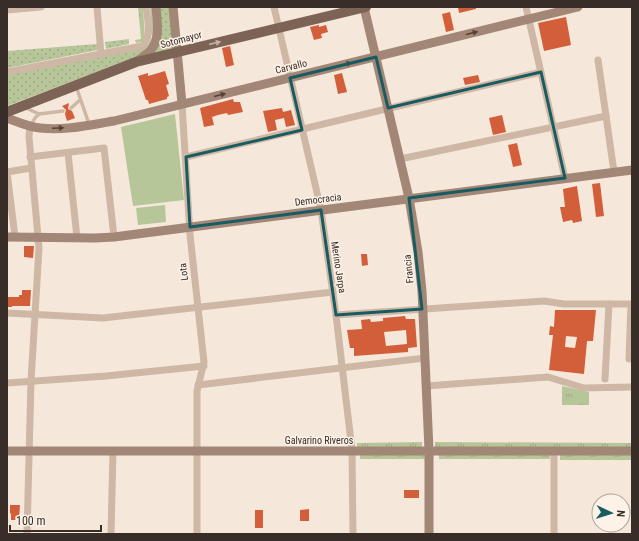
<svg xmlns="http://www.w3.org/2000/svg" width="639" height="541" font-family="'Roboto Condensed',sans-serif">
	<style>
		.grass { fill: url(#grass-tufts) }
		.park { fill: url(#park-dots) }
		.pitch { fill: #b7c699 }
		.building { fill: #d35f3a; fill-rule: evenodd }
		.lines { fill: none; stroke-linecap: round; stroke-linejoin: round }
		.lane { stroke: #ceb8a5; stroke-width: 3.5 }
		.street { stroke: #ceb8a5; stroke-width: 7 }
		.secondary { stroke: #a28676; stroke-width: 9 }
		.primary { stroke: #7d6356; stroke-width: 10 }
		.oneway { fill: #53433b }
		.oneway2 { fill: #c3b2a6 }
		.marked { fill: none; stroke: #185b60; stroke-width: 3; stroke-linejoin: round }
		.labels { text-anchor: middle; stroke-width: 3; stroke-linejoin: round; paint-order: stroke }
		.street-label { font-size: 10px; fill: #392d27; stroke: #fcf2e8 }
	</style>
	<defs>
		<pattern id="grass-tufts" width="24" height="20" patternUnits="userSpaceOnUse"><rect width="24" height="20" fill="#b7c699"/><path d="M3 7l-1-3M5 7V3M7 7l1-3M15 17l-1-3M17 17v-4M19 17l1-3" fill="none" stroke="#9eaa84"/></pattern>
		<pattern id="park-dots" width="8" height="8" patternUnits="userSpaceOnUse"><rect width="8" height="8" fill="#b7c699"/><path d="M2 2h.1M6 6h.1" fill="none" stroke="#9eaa84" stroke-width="1.8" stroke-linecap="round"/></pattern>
	</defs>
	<rect width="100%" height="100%" fill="#f5e8db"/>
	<g class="grass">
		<polygon points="138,7 143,7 145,38 142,42 136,43 135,40 141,39"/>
		<polygon points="562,386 589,392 589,405 562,405"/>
		<polygon points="422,442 422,448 357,447 357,443"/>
		<polygon points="435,442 632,443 632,448 435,448"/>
		<polygon points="439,453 550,454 550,459 439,459"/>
		<polygon points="360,454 424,454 425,459 360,459"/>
		<rect x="560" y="454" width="72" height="6"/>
	</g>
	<g class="park">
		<polygon points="150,7 152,7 154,38 151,47 138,56 7,106 7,75 148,45 152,37"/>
		<polygon points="159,7 169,7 173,48 171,50 152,56"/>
		<polygon points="129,39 129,44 106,49 105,42"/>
		<polygon points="97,44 98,50 7,68 7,51"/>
	</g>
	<g class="pitch">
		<polygon points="175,114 184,200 133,206 121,127"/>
		<polygon points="165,205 166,222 138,225 136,208"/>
	</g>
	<g class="building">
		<polygon points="458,7 476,7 476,9 459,13"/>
		<polygon points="450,12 454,30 446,32 442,14"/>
		<polygon points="566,17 571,45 544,51 538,23"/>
		<polygon points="319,25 319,27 326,25 328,32 321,34 322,38 314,40 310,27"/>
		<polygon points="230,46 234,65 226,67 222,48"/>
		<polygon points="165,71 169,84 166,85 169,96 167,97 167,99 149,104 148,100 146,100 138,76 148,73 148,76"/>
		<polygon points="342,73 347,92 338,94 334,75"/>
		<polygon points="478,75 480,82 465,85 463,78"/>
		<polygon points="233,99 234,102 240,102 243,112 228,115 227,113 218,115 212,117 214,125 204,127 200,108"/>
		<polygon points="69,103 68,109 72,111 75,118 67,121 65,114 66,110 62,106"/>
		<polygon points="282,108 283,112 291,110 295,125 286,127 284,118 275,120 277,130 268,132 263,111"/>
		<polygon points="502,115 506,132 493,135 489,118"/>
		<polygon points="517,143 522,165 513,167 508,145"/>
		<polygon points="600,183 604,216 596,217 592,184"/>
		<polygon points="577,186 582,221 573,223 572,220 563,222 560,207 565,207 563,189"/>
		<polygon points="24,246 34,246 33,258 24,257"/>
		<polygon points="361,254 367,254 368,265 362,266"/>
		<polygon points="22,290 31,290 30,306 12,306 12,307 7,307 7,297 19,297 19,295 22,295"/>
		<path d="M555,310H596L593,341H587L584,374L549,370L553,335H549L550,326L554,327ZM566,336L577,337L575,348L565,347Z"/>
		<path d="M405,316L406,319H415L417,347L408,348V352L354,356V348H350L347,330L362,329L361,320L370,319L371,322L383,321V318ZM406,330L407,344L386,346L384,332Z"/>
		<rect x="404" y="490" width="15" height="8"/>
		<polygon points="10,505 20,505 19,520 11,520 11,514 10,513"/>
		<polygon points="309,509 309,521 300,521 300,510"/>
		<rect x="255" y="510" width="8" height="18"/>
	</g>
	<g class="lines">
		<g class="lane">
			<polyline points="76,86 89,124"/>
			<polyline points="26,108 39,114 63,111"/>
			<polyline points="71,108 80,100"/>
			<polyline points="31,125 35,118 39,114"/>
		</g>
		<g class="street">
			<polyline points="97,7 101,54"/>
			<polyline points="274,7 321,210 336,315 352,450 353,534"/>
			<polyline points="526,7 565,178"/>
			<polyline points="7,10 41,7"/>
			<polyline points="598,60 614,172"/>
			<path d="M7,72L142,46C153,38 147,18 146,7"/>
			<polyline points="182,104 190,235 204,362 197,391 197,534"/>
			<polyline points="68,153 77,238"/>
			<polyline points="30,157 104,148 114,237"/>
			<polyline points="186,157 541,72"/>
			<polyline points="400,159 606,116"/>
			<polyline points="7,172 15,237"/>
			<polyline points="7,172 31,168"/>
			<polyline points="7,313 103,318 333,292"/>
			<polyline points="336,315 544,301 564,304 631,304 629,359"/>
			<polyline points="605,379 609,304"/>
			<polyline points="7,383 106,376 204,366"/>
			<polyline points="198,385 425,358"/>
			<polyline points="426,386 548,377 584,388 632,387"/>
			<polyline points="554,451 554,534"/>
			<polyline points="27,534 31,381 39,248 29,137 30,126"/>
			<polyline points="111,534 113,451"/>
		</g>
		<g class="secondary">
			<polyline points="173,7 182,104"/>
			<polyline points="364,7 409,198 418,252 422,291 429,450 429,534"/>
			<path d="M137,61C141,58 146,55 150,51C161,39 157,22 156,7"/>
			<path d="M7,118C18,122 28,127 40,128C64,131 90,125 114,121L578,7"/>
			<polyline points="7,237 95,238 114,237 632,170"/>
			<polyline points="7,451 632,451"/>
		</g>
		<polyline class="primary" points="7,112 136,62 366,7"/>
	</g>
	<defs><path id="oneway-solid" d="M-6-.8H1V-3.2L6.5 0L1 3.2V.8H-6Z"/></defs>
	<g class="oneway">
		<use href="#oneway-solid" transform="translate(472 33) rotate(-14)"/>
		<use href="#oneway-solid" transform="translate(346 64) rotate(-14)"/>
		<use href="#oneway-solid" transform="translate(220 95) rotate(-14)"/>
		<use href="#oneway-solid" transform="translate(58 128) rotate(-3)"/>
	</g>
	<use class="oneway2" href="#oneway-solid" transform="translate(215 43) rotate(-13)"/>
	<path class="marked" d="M376,57L388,108L541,72L565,178L409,198L422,309L336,315L321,210L190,227L186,157L302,130L290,78Z"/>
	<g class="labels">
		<g class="street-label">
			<text transform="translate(181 39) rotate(-15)" y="4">Sotomayor</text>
			<text transform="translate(291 66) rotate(-14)" y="4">Carvallo</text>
			<text transform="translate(318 199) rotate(-7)" y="4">Democracia</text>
			<text transform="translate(339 267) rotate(81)" y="4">Merino Jarpa</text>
			<text transform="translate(408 269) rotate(-96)" y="4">Francia</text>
			<text transform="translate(183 272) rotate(-97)" y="4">Lota</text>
			<text x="319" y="444">Galvarino Riveros</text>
		</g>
	</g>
	<rect width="639" height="541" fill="none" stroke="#392d27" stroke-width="16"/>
	<g transform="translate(611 513) rotate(94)"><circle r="19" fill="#fcf2e8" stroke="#aea39b"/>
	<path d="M0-3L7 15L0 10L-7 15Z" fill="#185b60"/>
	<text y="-6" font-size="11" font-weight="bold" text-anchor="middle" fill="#392d27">N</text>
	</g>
	<path d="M10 525v6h91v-6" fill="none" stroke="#392d27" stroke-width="2"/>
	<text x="16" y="525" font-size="12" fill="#392d27" stroke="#fcf2e8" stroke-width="3" paint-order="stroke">100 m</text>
</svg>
